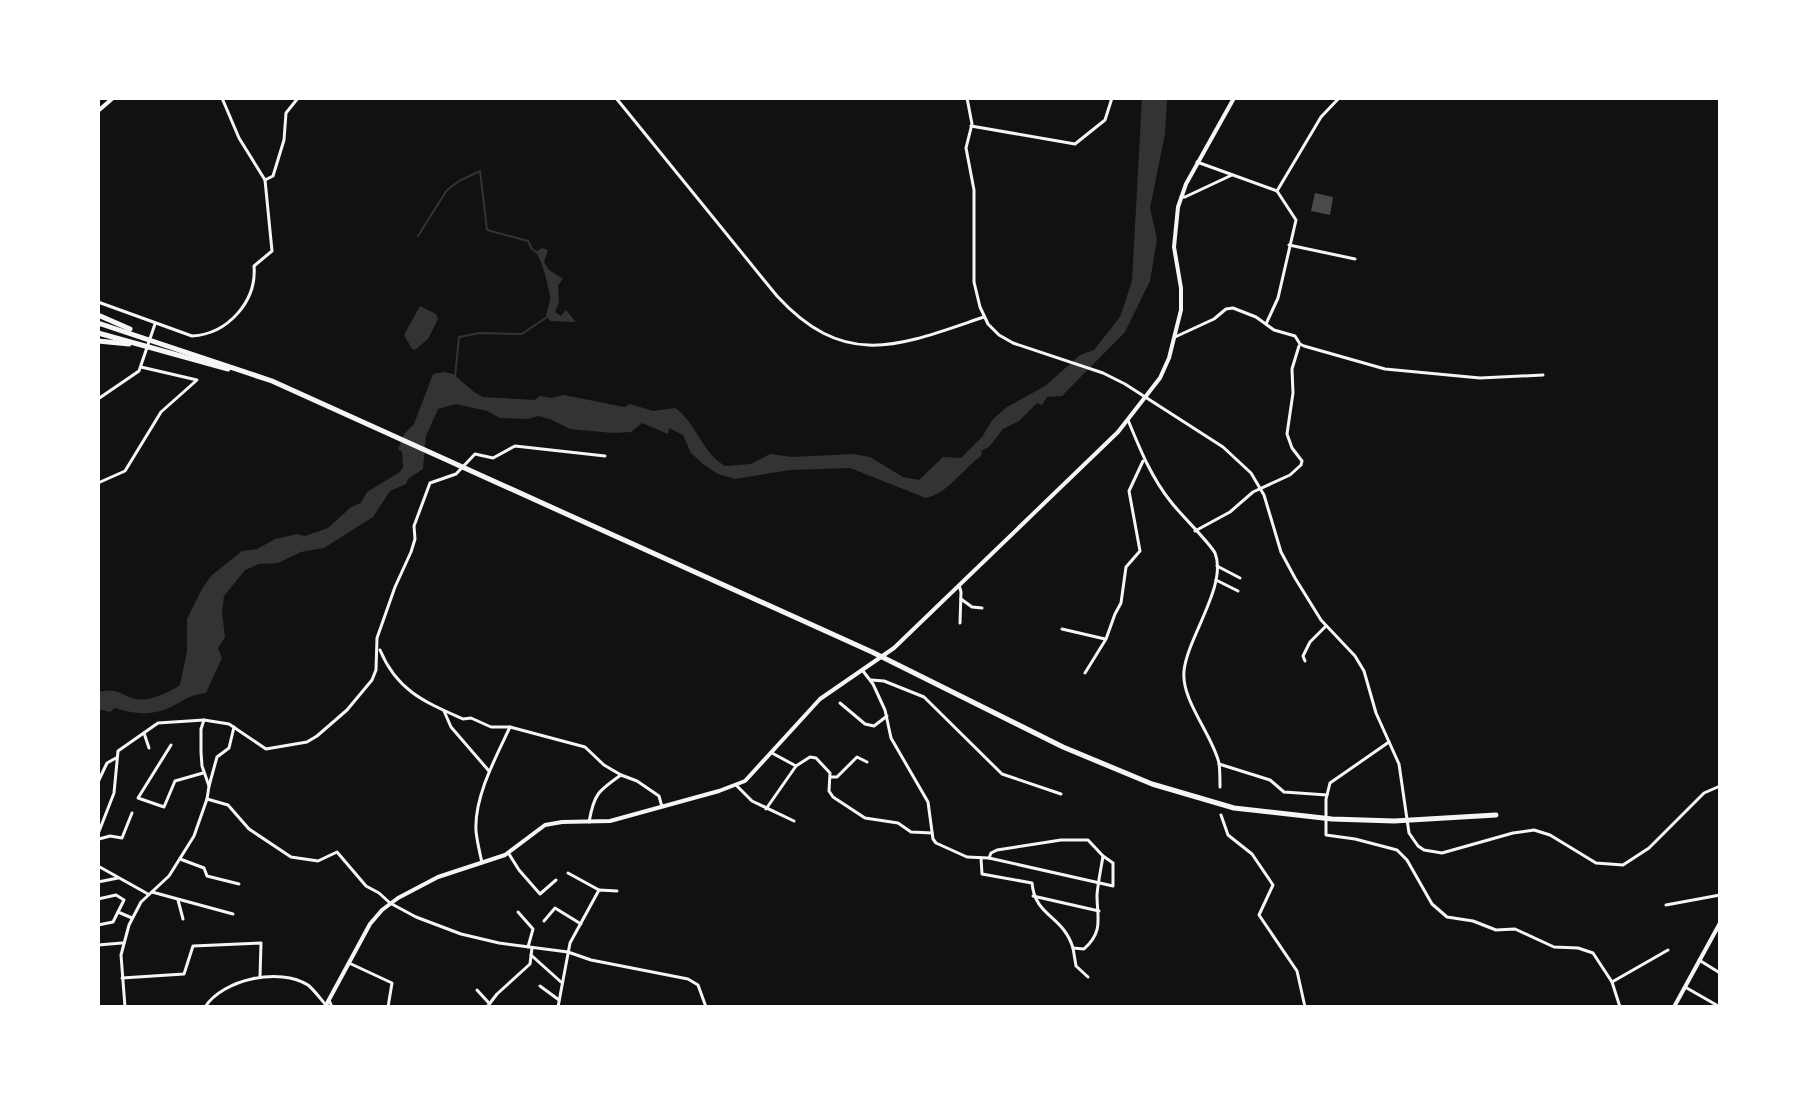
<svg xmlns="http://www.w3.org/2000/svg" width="1818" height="1105" font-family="'Fira Sans',sans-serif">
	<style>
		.water { fill: #333 }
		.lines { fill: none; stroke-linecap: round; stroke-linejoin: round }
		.stream { stroke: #333; stroke-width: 2 }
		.building { fill: #4a4a4a }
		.minor { stroke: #f5f5f5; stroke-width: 3 }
		.tertiary { stroke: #f5f5f5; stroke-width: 3 }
		.secondary { stroke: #f5f5f5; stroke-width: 4 }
		.trunk { stroke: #f5f5f5; stroke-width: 4 }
		.motorway { stroke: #f5f5f5; stroke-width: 5 }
	</style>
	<rect width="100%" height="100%" fill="#111"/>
	<g class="water">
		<path d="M1142,98H1167L1165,134L1150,208L1157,239L1150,281L1125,332L1062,396L1047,397L1042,405L1037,403L1019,421L1003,429L989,447L982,450L981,456C963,469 948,493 926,498L850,468L790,470L735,479L718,474L703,464L691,453L683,435L669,428L668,434L642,423L631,432L613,433L570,429L550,419L538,416L528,419L500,418L487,411L456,404L438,409L426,436L423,469L408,479L406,484L390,491L373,517L324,548L301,552L278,563L259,564L245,570L224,596L222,612L225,637L218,648L222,658L206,693C189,695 185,700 171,707C153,716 133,714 115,708L110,712L98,709V692C120,687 119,695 136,699C149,702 170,692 180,685L187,652V619L203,587L212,575L242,551L257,549L275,539L297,534L305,536L328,528L351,507L361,503L367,492L400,472L403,467L402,452L398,449L404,434L414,424L433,374L445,372L453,374L474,392L483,397L535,400L540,396L551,398L564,395L624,407L630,404L653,411L675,408C696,422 702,453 725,466L751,464L770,454L792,457L853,454L870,457L903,477L919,480L943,457L961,458L982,437L993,419L1007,407L1045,386L1080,355L1094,350L1120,317L1132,281Z"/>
		<path d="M542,248L548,250L544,262L549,270L563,279L558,285L559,302L555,312L561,316L566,310L576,322L551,321L546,316C547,310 551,301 550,296C548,285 542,258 535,252Z"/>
		<polygon points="420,306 436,314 438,319 428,339 415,350 412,349 404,335"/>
	</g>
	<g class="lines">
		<g class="stream">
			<polyline points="418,236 447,190 459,181 480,171 487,230 528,241 532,249 538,253"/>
			<polyline points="455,377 459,337 480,333 522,334 547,317"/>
		</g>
	</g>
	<polygon class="building" points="1315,193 1333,197 1330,215 1311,211"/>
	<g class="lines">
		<g class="minor">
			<polyline points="971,126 1075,144 1105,120 1112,98"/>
			<polyline points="1197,162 1277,191 1296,220 1278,298 1266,324"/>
			<polyline points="265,180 273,176 284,140 286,113 298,98"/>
			<polyline points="1277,191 1321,117 1339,98"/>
			<polyline points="1181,197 1185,197 1232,175"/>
			<polyline points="1289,245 1355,259"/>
			<path d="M98,302L192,336C228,334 257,301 254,266L272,251L265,180L239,138L222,98"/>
			<polyline points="1175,337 1214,319 1226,309 1233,308 1256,317 1274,330 1295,336 1300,344 1304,346 1385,369 1480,378 1543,375"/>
			<polyline points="98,399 139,371 155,324"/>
			<path d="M1128,420C1140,449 1151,477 1171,502C1180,514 1210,543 1215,553C1228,585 1187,638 1184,671C1181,700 1212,734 1219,763C1220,770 1220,779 1220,787"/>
			<polyline points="98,483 125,471 161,412 197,380 141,367"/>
			<polyline points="1195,531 1230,512 1253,492 1290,475 1301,465 1302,461 1292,448 1287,434 1293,393 1292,369 1299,346"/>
			<polyline points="1217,566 1240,578"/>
			<polyline points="1216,580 1238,591"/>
			<polyline points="959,585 961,592 960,623"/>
			<polyline points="961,599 972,607 982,608"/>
			<polyline points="1062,629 1105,639"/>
			<path d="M380,650C397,691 425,702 463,719L471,718L491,727H510L585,747L604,765L621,775L637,781L659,796L662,807"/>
			<polyline points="1305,661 1303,656 1310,642 1326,626"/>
			<polyline points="863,671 873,684 885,710 891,738 928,802 933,839 936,843 967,857 989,858 1113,886 1113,863 1103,856"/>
			<polyline points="1085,673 1106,639 1115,614 1121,603 1126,567 1140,551 1129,491 1143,461"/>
			<polyline points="871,680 884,681 924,697 1002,774 1061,794"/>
			<polyline points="840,703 865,724 874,726 887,716"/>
			<polyline points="444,711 451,727 489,771"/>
			<polyline points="144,733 149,748"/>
			<polyline points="1389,742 1330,783 1326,799 1326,835 1355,839 1397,850 1407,860 1432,904 1447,917 1473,921 1496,930 1515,929 1554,947 1578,948 1593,953 1612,982 1620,1007"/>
			<polyline points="171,745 138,798 164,807 175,781 203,773"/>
			<polyline points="772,753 796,766 810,757 816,758 830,773 829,791 833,797 865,818 898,823 911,832 932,833"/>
			<polyline points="1219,764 1270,780 1284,792 1327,795"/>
			<polyline points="831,777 837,777 857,757 867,762"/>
			<polyline points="98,782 107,763 116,758"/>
			<polyline points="209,786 217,757 229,748 234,727"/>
			<polyline points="737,786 752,801 794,821"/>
			<polyline points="207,799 228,805 249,829 291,857 318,861 337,852 366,886 379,893 390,903"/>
			<polyline points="766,809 796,766"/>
			<polyline points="1221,815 1228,835 1252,854 1273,885 1259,915 1297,971 1305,1007"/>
			<path d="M589,822C594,794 598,791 621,775"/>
			<polyline points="98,834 114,793 118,751 158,723 204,720"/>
			<polyline points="99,839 110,836 122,838 132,813"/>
			<polyline points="509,854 519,870 540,894 556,880"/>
			<path d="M981,858L982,874L1032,883C1035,917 1063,915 1073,948L1084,949C1104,931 1097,918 1097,895C1098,882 1101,869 1103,856L1088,840H1061L997,850L991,853L989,858"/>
			<polyline points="180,859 204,868 207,876 239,884"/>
			<path d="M482,863C480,853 477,842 476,831C474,797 496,757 510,727"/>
			<polyline points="98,866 148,894"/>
			<polyline points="568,873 599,890"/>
			<polyline points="98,882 118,878"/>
			<polyline points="152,892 233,914"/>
			<polyline points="1033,896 1099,911"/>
			<polyline points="98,899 116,895 124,900 113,922 98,925"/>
			<polyline points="178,900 183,919"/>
			<polyline points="1666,905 1720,895"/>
			<polyline points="118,912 132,918"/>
			<polyline points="518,912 533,929 528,947"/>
			<polyline points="544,921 555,908 581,924"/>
			<polyline points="98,945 122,943"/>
			<polyline points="1073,948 1076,966 1088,977"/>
			<polyline points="531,955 561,982"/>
			<polyline points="1699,960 1720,973"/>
			<polyline points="349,963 392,983 388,1007"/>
			<polyline points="122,978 184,974 193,946 261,943 260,977"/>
			<polyline points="1612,982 1668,950"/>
			<polyline points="540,986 559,1000"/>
			<polyline points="1685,987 1720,1007"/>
			<polyline points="477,990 488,1002"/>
			<polyline points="329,1000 332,1007"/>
			<polyline points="125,1007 121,955 129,925 141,902 169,876 194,836 207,799 209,786 202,766 201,752 201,729 204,720 229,724 266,749 307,742 317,736 347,710 372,680 376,670 377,638 395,587 411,552 415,539 414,526 430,483 456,474 475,454 493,458 515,446 605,456"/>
			<path d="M205,1007C223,979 280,967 308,985C314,990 320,998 325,1004"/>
			<polyline points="487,1007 497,994 530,964 532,948"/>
			<polyline points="558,1007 570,943 599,890 617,891"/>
		</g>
		<g class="tertiary">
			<path d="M616,98L777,296C846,371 901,345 984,317"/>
			<polyline points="967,98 972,124 966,148 974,190 974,282 980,307 988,324 999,335 1013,343 1103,373 1125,384 1223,447 1251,473 1264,495 1281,552 1295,578 1321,620 1355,656 1364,671 1376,713 1399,764 1409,833 1418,846 1424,850 1442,853 1513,833 1534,830 1550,835 1596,863 1623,865 1649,848 1704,793 1720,786"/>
			<polyline points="390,903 416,917 461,934 499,943 568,952 591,960 688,979 698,985 706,1007"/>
		</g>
		<g class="secondary">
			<polyline points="98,111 113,98"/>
			<polyline points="325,1007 370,924 382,910 398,898 438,877 505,855 545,825 562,822 610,821 719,791 745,781 820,699 894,648 1118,432 1160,378 1169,358 1181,310 1181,288 1174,247 1178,207 1186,184 1234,98"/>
		</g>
		<polyline class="trunk" points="1674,1007 1720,923"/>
		<g class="motorway">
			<polyline points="98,315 130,329"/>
			<polyline points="98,323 272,381 872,652 1063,747 1152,784 1234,808 1332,819 1394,821 1496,815"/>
			<polyline points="98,333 228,369"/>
			<polyline points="98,341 129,344"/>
		</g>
	</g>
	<rect width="1818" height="1105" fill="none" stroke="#ffffff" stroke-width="200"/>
</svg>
